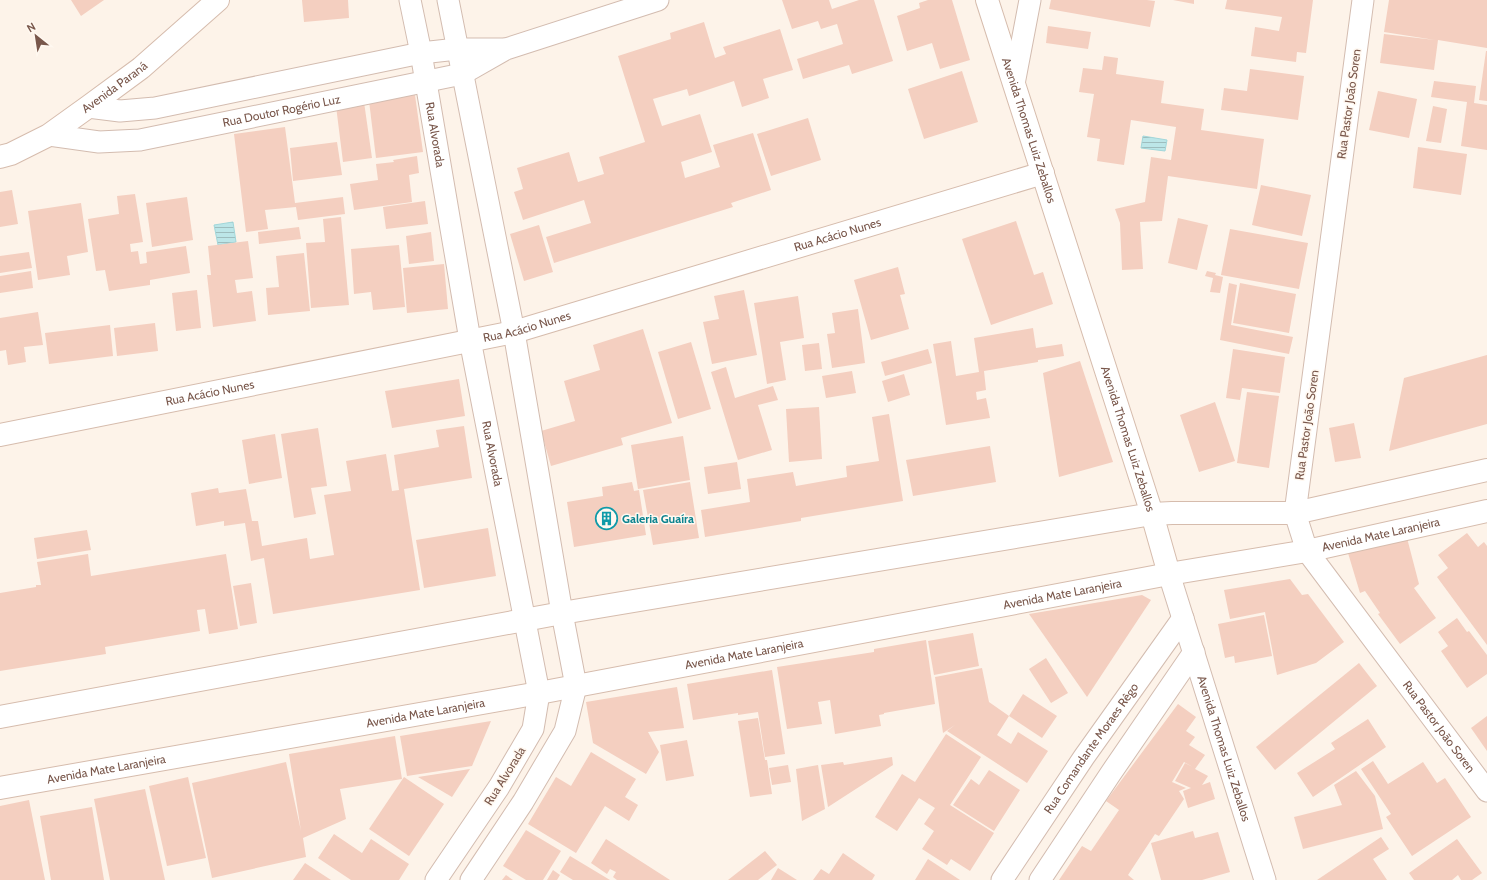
<svg xmlns="http://www.w3.org/2000/svg" width="1487" height="880" font-family="Cabin,sans-serif">
	<style>
		.water { fill: url(#water-rules); stroke: #a2d7da }
		.building { fill: #f4cfc0 }
		.lines { fill: none; stroke-linecap: round; stroke-linejoin: round }
		.street-casing { stroke: #d3bcb0; stroke-width: 23 }
		.secondary-casing { stroke: #d6bcad; stroke-width: 24 }
		.street { stroke: #fff; stroke-width: 21 }
		.secondary { stroke: #fff; stroke-width: 22 }
		.labels { text-anchor: middle; stroke-width: 3; stroke-linejoin: round; paint-order: stroke }
		.street-label { font-size: 12px; fill: #79574b; stroke: #fff8f0 }
		.culture-label { font-size: 12px; font-weight: bold; fill: #0d838f; stroke: #fff8f0; text-anchor: start }
	</style>
	<defs>
		<pattern id="water-rules" width="6" height="5" patternUnits="userSpaceOnUse"><rect width="6" height="5" fill="#bce6e8"/><path d="M0 2.5h6" fill="none" stroke="#9ebdbe"/></pattern>
	</defs>
	<rect width="100%" height="100%" fill="#fdf3e9"/>
	<g class="water">
		<polygon points="1143,136 1167,140 1165,151 1141,148"/>
		<polygon points="233,222 236,242 218,245 214,225"/>
	</g>
	<g class="building">
		<polygon points="71,0 104,0 81,16"/>
		<polygon points="302,0 348,0 349,18 304,22"/>
		<polygon points="782,0 829,0 832,9 859,0 874,0 893,61 852,74 849,65 803,79 797,59 843,44 837,24 821,29 818,21 792,29"/>
		<polygon points="928,0 952,0 970,60 940,69 932,43 907,51 897,16 920,8 919,3"/>
		<polygon points="1051,0 1147,0 1155,1 1150,27 1049,9"/>
		<polygon points="1173,0 1194,0 1194,4"/>
		<polygon points="1227,0 1313,0 1306,53 1297,52 1296,62 1251,56 1255,27 1279,31 1282,17 1225,9"/>
		<polygon points="1389,0 1487,0 1487,48 1438,40 1434,70 1380,63 1384,34 1435,40 1384,32"/>
		<polygon points="704,22 715,58 726,54 723,47 780,29 793,70 763,79 769,98 742,107 734,81 689,96 687,89 653,99 662,126 700,114 712,152 681,162 685,178 720,167 713,145 753,133 771,190 731,203 733,207 554,263 546,237 591,223 584,200 523,220 514,192 523,189 517,168 569,152 578,182 604,174 599,157 645,142 618,56 671,39 670,33"/>
		<polygon points="1048,26 1091,32 1088,49 1046,43"/>
		<polygon points="1486,51 1487,51 1487,101 1479,100"/>
		<polygon points="1104,56 1118,58 1116,74 1164,81 1161,103 1204,109 1201,130 1264,139 1257,189 1168,176 1162,221 1140,222 1143,269 1122,270 1120,223 1115,209 1145,202 1151,157 1171,160 1176,127 1131,120 1124,165 1097,161 1100,139 1087,137 1094,94 1079,92 1083,68 1102,70"/>
		<polygon points="1250,69 1304,76 1298,120 1221,110 1224,88 1247,91"/>
		<polygon points="962,71 978,122 924,139 908,89"/>
		<polygon points="1434,81 1476,86 1474,103 1487,105 1487,150 1461,146 1467,102 1431,97"/>
		<polygon points="1378,91 1417,99 1409,138 1369,130"/>
		<polygon points="415,95 423,152 376,158 369,101"/>
		<polygon points="364,102 372,158 343,162 336,106"/>
		<polygon points="1433,106 1447,109 1441,143 1426,141"/>
		<polygon points="808,118 821,160 771,176 757,134"/>
		<polygon points="285,127 295,203 343,197 345,214 298,220 296,207 265,210 268,229 246,232 234,134"/>
		<polygon points="337,142 342,175 293,181 290,148"/>
		<polygon points="1418,147 1467,154 1461,195 1413,188"/>
		<polygon points="417,156 419,173 409,175 412,202 354,210 350,184 378,180 376,164 394,162 393,160"/>
		<polygon points="1261,185 1311,195 1302,236 1252,225"/>
		<polygon points="12,190 18,224 0,227 0,192"/>
		<polygon points="135,194 143,242 130,244 131,252 138,251 140,264 147,263 146,252 186,246 190,273 150,280 150,285 109,291 105,270 96,271 88,219 119,214 117,196"/>
		<polygon points="187,197 193,240 152,247 146,203"/>
		<polygon points="425,201 428,224 386,229 383,207"/>
		<polygon points="81,203 88,252 67,256 70,275 38,280 28,211"/>
		<polygon points="341,217 349,305 311,308 306,243 325,242 323,219"/>
		<polygon points="1178,218 1208,225 1197,270 1168,263"/>
		<polygon points="1016,221 1034,275 1043,272 1053,304 991,325 962,239"/>
		<polygon points="539,225 553,272 524,281 510,234"/>
		<polygon points="299,227 301,239 259,244 258,232"/>
		<polygon points="1230,229 1308,243 1299,289 1221,275"/>
		<polygon points="431,232 434,261 409,264 406,236"/>
		<polygon points="248,241 253,278 235,280 237,293 252,291 256,321 213,327 207,275 211,275 208,246"/>
		<polygon points="399,245 405,307 373,310 371,292 354,294 351,249"/>
		<polygon points="29,252 32,268 0,273 0,256"/>
		<polygon points="304,253 310,311 268,315 266,288 279,287 276,256"/>
		<polygon points="444,264 448,309 407,313 403,268"/>
		<polygon points="898,267 905,294 900,295 909,329 871,340 854,280"/>
		<polygon points="31,271 33,288 0,293 0,276"/>
		<polygon points="1207,271 1216,273 1215,275 1223,277 1220,293 1210,292 1213,278 1205,276"/>
		<polygon points="1229,283 1237,285 1231,325 1293,337 1289,354 1220,340"/>
		<polygon points="1240,283 1296,294 1289,333 1233,323"/>
		<polygon points="197,290 201,328 176,331 172,293"/>
		<polygon points="744,290 757,355 712,364 703,322 719,319 714,296"/>
		<polygon points="798,296 804,338 780,342 786,380 767,384 754,303"/>
		<polygon points="858,309 865,363 832,368 827,334 835,333 832,313"/>
		<polygon points="38,312 43,345 24,347 26,362 8,365 6,350 0,351 0,318"/>
		<polygon points="155,323 158,351 117,356 114,328"/>
		<polygon points="110,325 113,356 49,364 45,333"/>
		<polygon points="1033,328 1036,348 1062,344 1064,356 1038,360 1038,362 984,371 986,390 976,392 977,400 986,398 990,418 946,425 933,344 951,341 956,376 979,372 974,338"/>
		<polygon points="643,329 672,423 621,438 623,445 551,466 541,431 575,421 564,381 600,370 593,345"/>
		<polygon points="691,342 711,409 678,419 658,352"/>
		<polygon points="819,343 822,369 805,371 802,345"/>
		<polygon points="928,349 932,363 885,376 881,362"/>
		<polygon points="1233,349 1285,357 1280,393 1242,388 1240,400 1226,398"/>
		<polygon points="1487,355 1487,424 1389,451 1404,378"/>
		<polygon points="1080,361 1113,462 1059,477 1043,373"/>
		<polygon points="726,367 735,398 773,386 778,400 758,405 772,450 738,460 711,372"/>
		<polygon points="852,371 856,393 826,398 822,376"/>
		<polygon points="904,374 910,395 888,402 882,381"/>
		<polygon points="459,379 465,416 392,428 385,391"/>
		<polygon points="1247,392 1279,396 1269,468 1237,463"/>
		<polygon points="1215,402 1235,461 1199,472 1180,415"/>
		<polygon points="819,407 822,459 789,462 786,409"/>
		<polygon points="889,414 903,501 801,518 801,521 705,537 701,510 750,502 747,479 793,472 796,486 847,477 846,466 879,461 872,417"/>
		<polygon points="1354,423 1361,458 1335,462 1329,428"/>
		<polygon points="464,426 472,478 404,489 420,590 273,614 264,558 251,561 245,523 224,526 224,521 196,526 191,493 218,488 219,493 246,489 252,521 258,521 262,546 307,538 310,559 334,555 324,495 351,491 346,461 386,454 392,491 399,490 394,455 439,447 436,430"/>
		<polygon points="318,428 327,486 311,488 316,514 294,518 281,434"/>
		<polygon points="275,434 282,478 249,484 242,440"/>
		<polygon points="683,436 690,480 638,489 631,445"/>
		<polygon points="990,446 996,482 913,496 906,460"/>
		<polygon points="737,462 741,489 708,494 704,467"/>
		<polygon points="632,482 634,491 639,490 646,535 574,547 567,502 603,496 602,487"/>
		<polygon points="690,482 699,538 653,545 643,490"/>
		<polygon points="488,528 496,576 424,588 416,540"/>
		<polygon points="87,530 91,550 37,559 34,538"/>
		<polygon points="1467,533 1478,547 1484,542 1487,546 1487,645 1437,577 1448,568 1438,555"/>
		<polygon points="1407,538 1419,584 1414,588 1436,618 1400,644 1378,614 1380,613 1365,591 1360,593 1348,553"/>
		<polygon points="88,554 91,576 226,554 238,629 209,634 205,609 197,610 200,631 105,647 106,654 0,671 0,593 36,587 36,585 41,585 37,562"/>
		<polygon points="1290,579 1302,595 1308,594 1344,642 1316,663 1277,675 1265,612 1230,619 1224,590"/>
		<polygon points="251,583 257,623 240,626 233,586"/>
		<polygon points="1142,595 1151,600 1087,697 1029,614"/>
		<polygon points="1264,615 1272,656 1235,663 1234,656 1225,658 1218,624"/>
		<polygon points="1457,618 1467,632 1469,631 1487,655 1487,674 1467,688 1441,651 1448,646 1438,632"/>
		<polygon points="973,633 979,666 934,675 928,641"/>
		<polygon points="926,640 935,704 884,713 884,714 879,715 881,726 835,734 830,700 818,702 822,724 787,729 777,667 874,652 874,649"/>
		<polygon points="1046,658 1068,693 1051,703 1029,669"/>
		<polygon points="1359,663 1377,686 1275,770 1256,747"/>
		<polygon points="982,668 989,702 1009,716 997,735 1011,744 1018,732 1048,751 1027,783 947,731 955,725 943,733 935,677"/>
		<polygon points="772,670 785,754 765,757 758,712 738,715 738,713 693,720 687,684"/>
		<polygon points="677,687 684,728 648,732 659,752 646,774 593,743 586,702"/>
		<polygon points="1023,694 1057,716 1042,738 1009,716"/>
		<polygon points="1178,704 1196,717 1186,731 1195,737 1189,745 1205,755 1195,769 1208,776 1202,785 1210,782 1215,799 1188,808 1183,791 1191,788 1175,781 1185,763 1193,767 1184,762 1172,782 1186,788 1179,791 1184,799 1159,836 1155,834 1128,875 1134,880 1059,880 1082,846 1091,851 1119,810 1106,801"/>
		<polygon points="1487,716 1487,751 1471,728"/>
		<polygon points="758,718 765,760 767,760 772,794 750,797 738,721"/>
		<polygon points="1368,719 1386,747 1313,797 1297,773 1335,749 1331,743"/>
		<polygon points="491,721 472,766 407,776 400,736"/>
		<polygon points="946,734 981,757 950,805 994,833 970,871 951,859 947,865 922,849 934,831 924,824 935,808 919,798 897,831 875,817 902,774 915,782"/>
		<polygon points="395,736 402,779 340,789 346,819 303,838 306,857 212,878 192,783 286,762 301,831 289,754"/>
		<polygon points="687,740 694,776 666,781 660,745"/>
		<polygon points="591,752 636,779 625,797 638,805 629,821 605,806 576,853 528,824 556,777 571,786"/>
		<polygon points="892,757 893,765 828,807 821,765 843,762 844,765"/>
		<polygon points="1373,761 1388,784 1423,762 1437,783 1445,778 1471,817 1412,856 1386,817 1391,814 1361,769"/>
		<polygon points="788,765 791,782 772,785 769,768"/>
		<polygon points="818,765 825,809 802,821 796,769"/>
		<polygon points="470,769 452,797 418,777"/>
		<polygon points="989,770 1020,790 994,831 953,805 971,779 979,785"/>
		<polygon points="1356,771 1375,796 1383,829 1303,849 1294,817 1342,805 1334,785"/>
		<polygon points="188,777 206,858 167,866 149,786"/>
		<polygon points="404,777 444,804 409,856 369,829"/>
		<polygon points="145,789 165,880 110,880 94,799"/>
		<polygon points="29,800 45,880 0,880 0,806"/>
		<polygon points="92,807 104,880 51,880 40,816"/>
		<polygon points="526,830 561,851 543,880 526,880 503,866"/>
		<polygon points="1193,831 1195,838 1218,832 1230,872 1202,880 1161,880 1151,843"/>
		<polygon points="334,834 362,853 371,839 409,864 399,880 351,880 318,858"/>
		<polygon points="1381,837 1389,849 1373,859 1387,880 1317,880"/>
		<polygon points="606,839 670,880 617,880 613,877 616,872 610,869 607,874 591,863"/>
		<polygon points="1457,839 1482,873 1472,880 1461,880 1458,875 1452,880 1414,880 1409,873"/>
		<polygon points="765,851 777,865 758,880 728,880"/>
		<polygon points="843,853 875,875 872,880 813,880 821,869 829,874"/>
		<polygon points="570,856 610,880 573,880 560,872"/>
		<polygon points="928,859 960,880 915,880"/>
		<polygon points="305,863 331,880 293,880"/>
		<polygon points="778,868 797,880 771,880"/>
		<polygon points="553,870 560,875 557,880 547,880"/>
		<polygon points="506,875 513,880 502,880"/>
	</g>
	<g class="lines">
		<defs>
			<g id="street">
				<path id="s1" d="M410,0L421,53L470,340L539,693L533,729L499,787L436,880"/>
				<polyline points="448,0 514,332 562,613 576,686 565,731 523,802 471,880"/>
				<path id="s2" d="M1363,0L1295,513L1307,551L1487,791"/>
				<polyline points="1014,84 1030,0"/>
				<polyline points="88,107 120,111 155,108 421,53 457,49 504,49"/>
				<path id="s3" d="M49,135L99,142L140,140L462,74L506,49L658,0"/>
				<path id="s4" d="M1169,574L1265,880"/>
				<path id="s5" d="M1002,880L1084,757L1183,618"/>
				<polyline points="1040,880 1111,773 1194,652"/>
			</g>
			<g id="secondary">
				<path id="s6" d="M987,0L1152,514L1169,574"/>
				<path id="s7" d="M0,157L11,154L49,135L88,107L141,68L218,0"/>
				<path id="s8" d="M0,435L514,332L1043,173"/>
				<polyline points="0,717 562,613 1152,514 1172,513 1295,513 1487,470"/>
				<path id="s9" d="M0,788L539,693L1169,574L1307,551L1487,511"/>
			</g>
		</defs>
		<use href="#street" class="street-casing"/>
		<use href="#secondary" class="secondary-casing"/>
		<use href="#street" class="street"/>
		<use href="#secondary" class="secondary"/>
	</g>
	<defs>
		<symbol id="building-ring" viewBox="-11 -11 22 22"><circle r="9.5" fill="#fff8f0" stroke="#0f9aa8" stroke-width="1.5"/><path d="M-4-6H4V6H1V3H-1V6H-4ZM-2.5-4.3h1.7v1.8h-1.7ZM.8-4.3h1.7v1.8H.8ZM-2.5-1h1.7V.8h-1.7ZM.8-1h1.7V.8H.8Z" fill="#0f9aa8"/></symbol>
	</defs>
	<g fill-rule="evenodd">
		<use href="#building-ring" x="594" y="506" width="25" height="25"/>
	</g>
	<g class="labels">
		<g class="street-label">
			<text dy="4" stroke="none"><textPath href="#s7" startOffset="135">Avenida Paraná</textPath></text>
			<text transform="translate(1349 104) rotate(-82)" y="4">Rua Pastor João Soren</text>
			<text dy="4" stroke="none"><textPath href="#s3" startOffset="236">Rua Doutor Rogério Luz</textPath></text>
			<text dy="4" stroke="none"><textPath href="#s6" startOffset="137">Avenida Thomas Luiz Zeballos</textPath></text>
			<text dy="4" stroke="none"><textPath href="#s1" startOffset="137">Rua Alvorada</textPath></text>
			<text dy="4" stroke="none"><textPath href="#s8" startOffset="862">Rua Acácio Nunes</textPath></text>
			<text dy="4" stroke="none"><textPath href="#s8" startOffset="538">Rua Acácio Nunes</textPath></text>
			<text dy="4" stroke="none"><textPath href="#s8" startOffset="214">Rua Acácio Nunes</textPath></text>
			<text transform="translate(1307 425) rotate(-82)" y="4">Rua Pastor João Soren</text>
			<text dy="4" stroke="none"><textPath href="#s6" startOffset="461">Avenida Thomas Luiz Zeballos</textPath></text>
			<text dy="4" stroke="none"><textPath href="#s1" startOffset="461">Rua Alvorada</textPath></text>
			<text dy="4" stroke="none"><textPath href="#s9" startOffset="1404">Avenida Mate Laranjeira</textPath></text>
			<text dy="4" stroke="none"><textPath href="#s9" startOffset="1080">Avenida Mate Laranjeira</textPath></text>
			<text dy="4" stroke="none"><textPath href="#s9" startOffset="756">Avenida Mate Laranjeira</textPath></text>
			<text dy="4" stroke="none"><textPath href="#s9" startOffset="432">Avenida Mate Laranjeira</textPath></text>
			<text dy="4" stroke="none"><textPath href="#s2" startOffset="777">Rua Pastor João Soren</textPath></text>
			<text dy="4" stroke="none"><textPath href="#s5" startOffset="159">Rua Comandante Moraes Rêgo</textPath></text>
			<text dy="4" stroke="none"><textPath href="#s4" startOffset="183">Avenida Thomas Luiz Zeballos</textPath></text>
			<text dy="4" stroke="none"><textPath href="#s9" startOffset="108">Avenida Mate Laranjeira</textPath></text>
			<text transform="translate(505 776) rotate(-58)" y="4">Rua Alvorada</text>
		</g>
		<g class="culture-label">
			<text x="622" y="523">Galeria Guaíra</text>
		</g>
	</g>
	<g transform="translate(36 36) rotate(330)" stroke="#fff8f0" stroke-width="3" paint-order="stroke">
	<path d="M0-3L7 15L0 10L-7 15Z" fill="#79574b"/>
	<text y="-6" font-size="11" font-weight="bold" text-anchor="middle" fill="#79574b">N</text>
	</g>
</svg>
